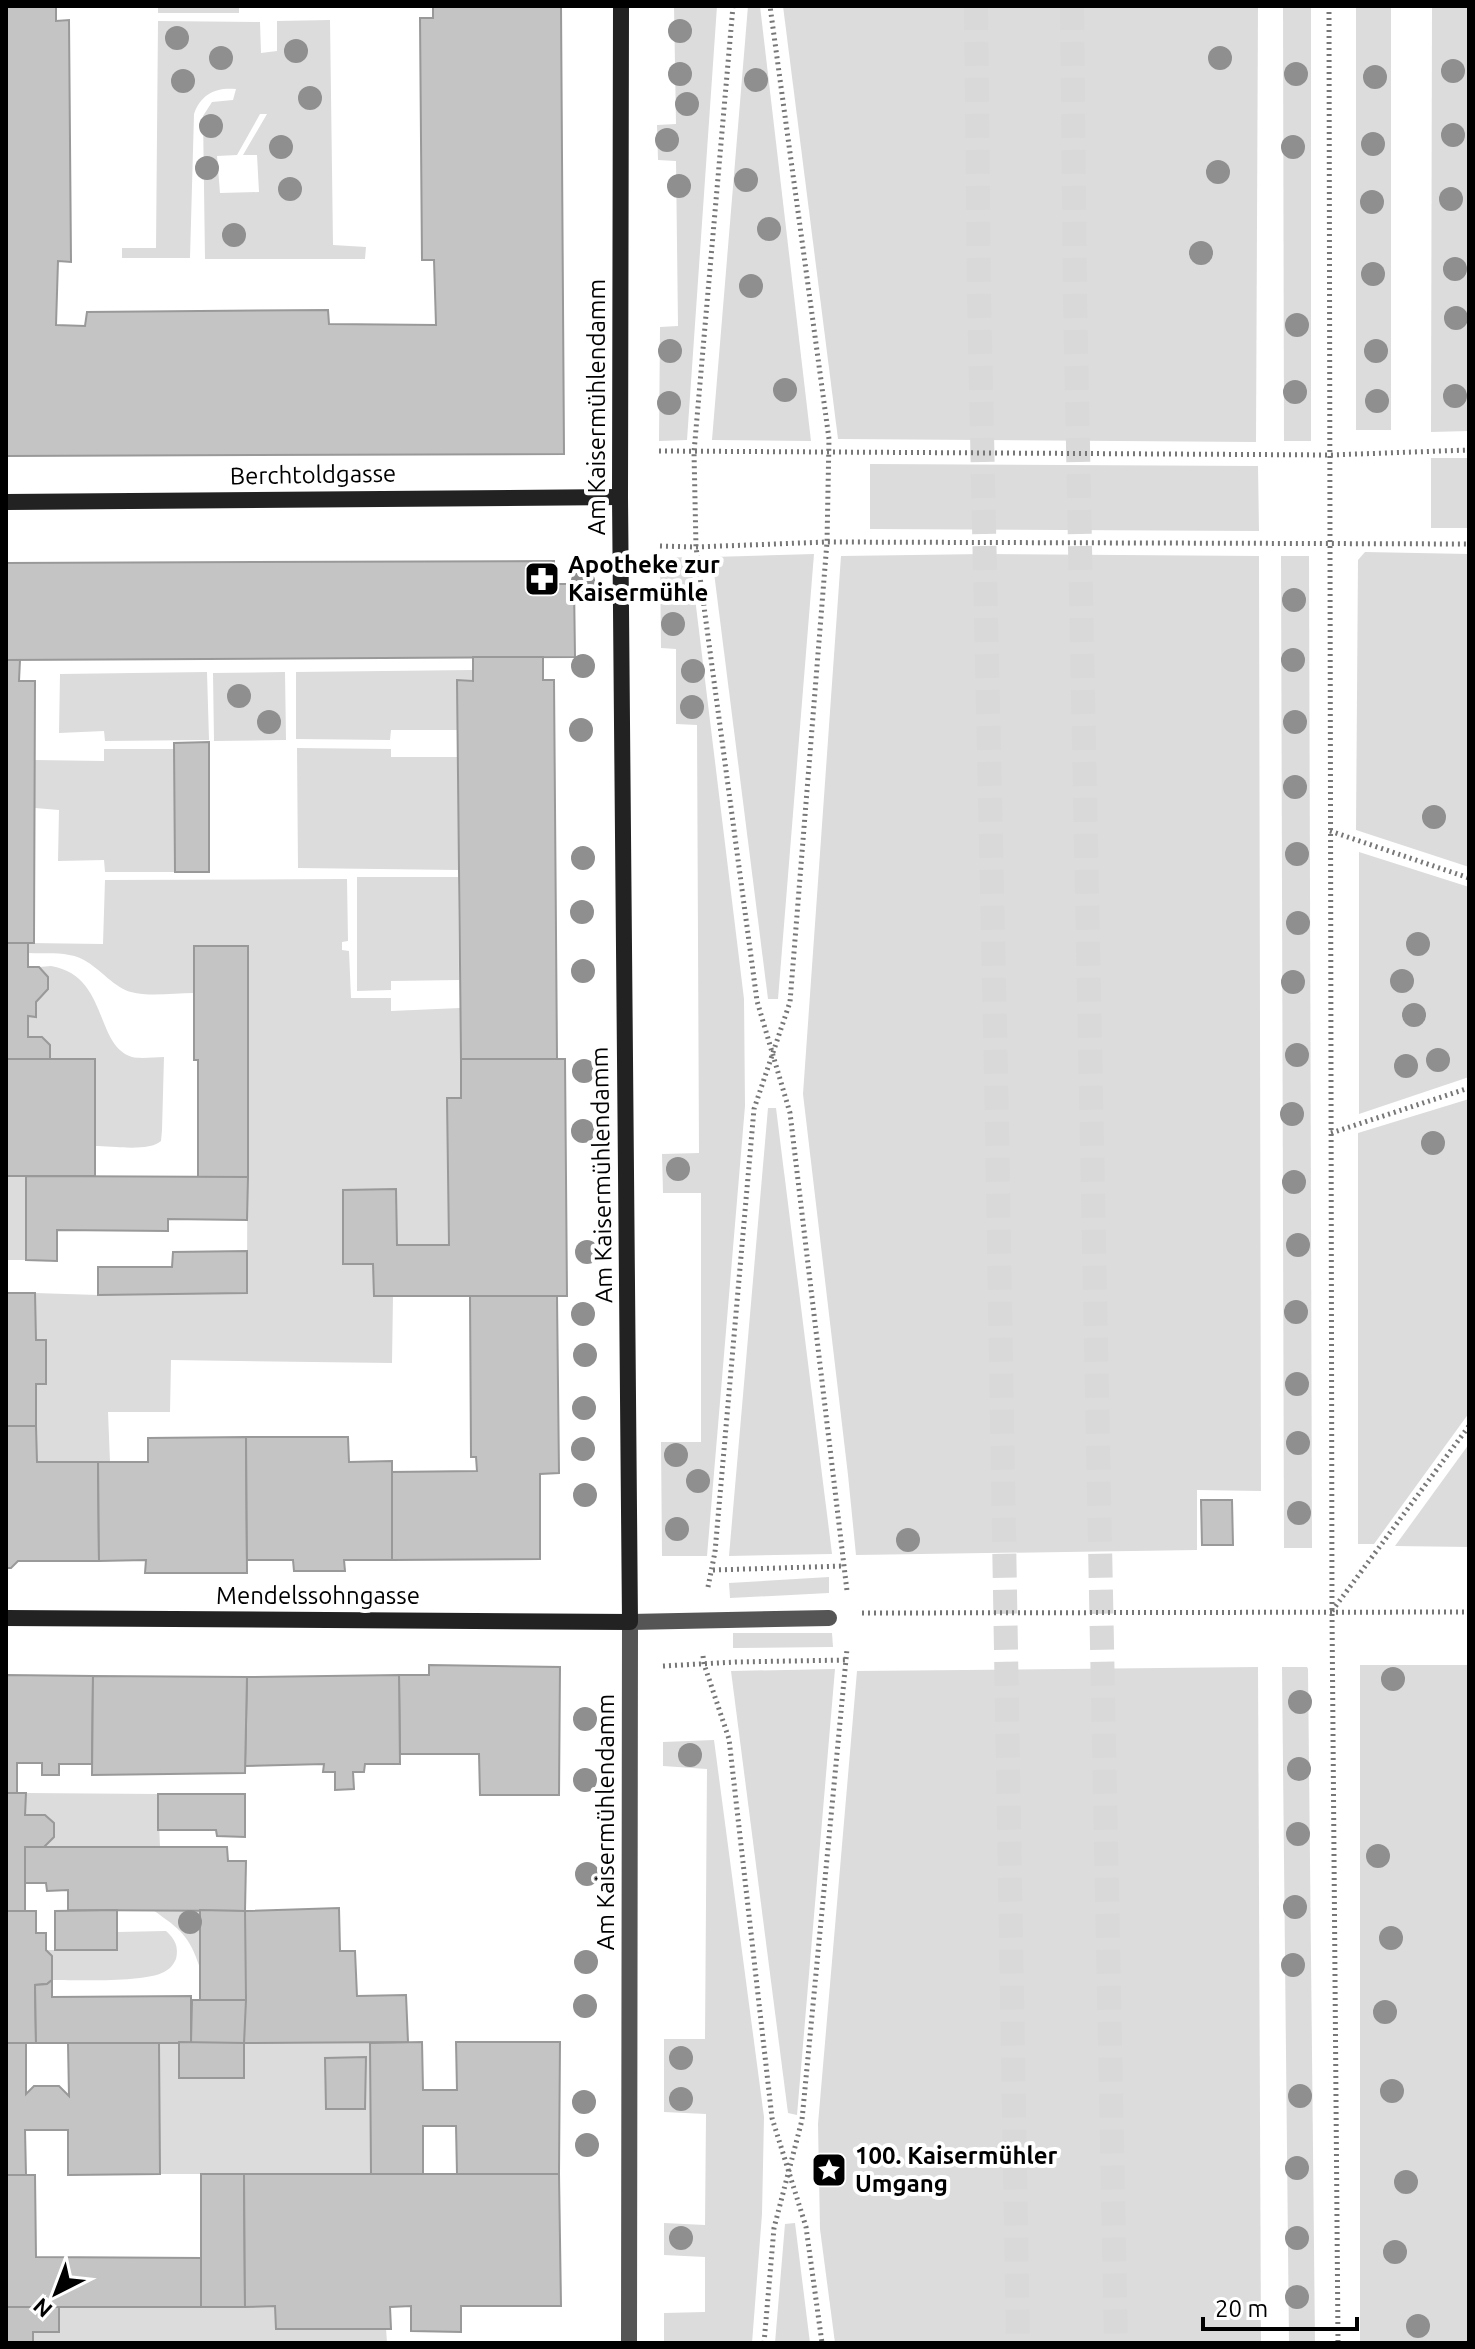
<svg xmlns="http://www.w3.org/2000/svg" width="1475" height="2349" font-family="Ubuntu,sans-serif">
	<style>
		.green { fill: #dcdcdc; fill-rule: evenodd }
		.building { fill: #c4c4c4; stroke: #999; stroke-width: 2 }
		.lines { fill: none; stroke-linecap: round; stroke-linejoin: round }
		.highway-tunnel { stroke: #d9d9d9; stroke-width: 24; stroke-dasharray: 24 12; stroke-linecap: butt }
		.path { stroke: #777; stroke-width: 5; stroke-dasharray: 2 4; stroke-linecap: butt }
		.lane { stroke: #555; stroke-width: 16 }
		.street { stroke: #555; stroke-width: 16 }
		.secondary { stroke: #222; stroke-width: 16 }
		.tree { fill: #8f8f8f }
		.labels { text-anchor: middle; stroke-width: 8; stroke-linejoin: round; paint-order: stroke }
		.street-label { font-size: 24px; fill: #000; stroke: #fff }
		.poi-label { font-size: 24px; font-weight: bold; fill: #000; stroke: #fff; text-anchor: start }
	</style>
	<rect width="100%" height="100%" fill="#fff"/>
	<g class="green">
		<rect x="158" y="6" width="81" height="7"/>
		<polygon points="674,6 717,6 687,440 659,441 660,327 678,326 676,161 658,160 657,125 676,124"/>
		<polygon points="748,6 760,6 811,441 712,440"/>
		<polygon points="783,6 1258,6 1256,442 838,439"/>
		<polygon points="1283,6 1311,6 1311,441 1284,441"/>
		<rect x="1356" y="6" width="35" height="424"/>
		<polygon points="1432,6 1469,6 1469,431 1431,432"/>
		<path d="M330,20L333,245L366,247L365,259H205L203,116L212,102L233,100L236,89C216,87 201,94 194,114L190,258H122V248H156L158,21L260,22L261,53L277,51V21ZM260,114H267L243,155H257L259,192L220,193L217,156L237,155Z"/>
		<rect x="1431" y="458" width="38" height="70"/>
		<polygon points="870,464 1258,466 1259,531 870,529"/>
		<polygon points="1365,552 1469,554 1469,867 1356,830 1358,560"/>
		<polygon points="814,554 778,999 768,999 712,557"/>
		<polygon points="984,554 1259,556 1261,1491 1197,1490 1197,1550 856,1555 848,1475 803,1094 841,556"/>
		<polygon points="1281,556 1309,556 1312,1548 1284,1548"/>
		<polygon points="690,557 744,999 745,1106 707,1556 662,1556 661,1442 701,1442 701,1193 663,1193 662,1154 699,1153 697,725 676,724 676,649 661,648 660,558"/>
		<polygon points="473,670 473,681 458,680 458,730 391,730 390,740 296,739 296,672"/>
		<polygon points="207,672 209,740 105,741 104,731 59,733 60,674"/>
		<polygon points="285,672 286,740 214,741 213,673"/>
		<polygon points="297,748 391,749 391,757 458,757 459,870 298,868"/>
		<polygon points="104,749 174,749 175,872 105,872 104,860 58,861 59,810 35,808 35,760 104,761"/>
		<polygon points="1359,852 1469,887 1469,1077 1359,1114"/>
		<polygon points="357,877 458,877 459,980 391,981 391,990 357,991"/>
		<path d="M347,879L348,941L342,942V950L349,951L351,998H391V1011L460,1008L461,1098L447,1099L449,1245H397L396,1189L343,1190V1264H373L374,1296H393L392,1363L171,1360L170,1412H108L110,1462H37L36,1384L46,1383V1340H36L35,1293L98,1295L247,1293L248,946H194V993C174,993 150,997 131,992C116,989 99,968 84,960C68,951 46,954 28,953V943L103,944L105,880Z"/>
		<path d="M51,966C109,976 94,1045 132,1057C141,1059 154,1057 164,1057L162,1130L161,1141C149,1152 112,1146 95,1146V1060L50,1059L28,1037V1016H36V1002L48,989V977L39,967Z"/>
		<polygon points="1469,1099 1469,1413 1374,1544 1358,1544 1358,1133"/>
		<polygon points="768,1108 776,1108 832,1554 729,1556"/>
		<rect x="6" y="1176" width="20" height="84"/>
		<polygon points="1469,1444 1469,1547 1395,1546"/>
		<polygon points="829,1577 829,1593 730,1598 729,1583"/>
		<polygon points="733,1633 832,1633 833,1647 733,1648"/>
		<rect x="1360" y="1665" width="109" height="678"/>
		<polygon points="1258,1667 1261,2343 835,2343 820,2229 818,2124 857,1671"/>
		<polygon points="1282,1667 1307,1667 1308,1669 1315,2343 1289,2343"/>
		<polygon points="835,1669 797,2115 788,2113 731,1671"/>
		<polygon points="714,1740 764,2117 762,2214 752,2343 664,2343 664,2313 705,2312 705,2257 664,2255 664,2223 705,2225 706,2114 664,2112 664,2039 705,2039 707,1769 663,1766 663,1742"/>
		<polygon points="26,1793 158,1794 160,1847 44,1847 54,1837 45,1815 25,1815"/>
		<path d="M153,1910H200V1968C189,1935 181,1930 153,1910Z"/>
		<path d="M166,1931C175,1939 179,1947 176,1959C173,1965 170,1969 164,1972C143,1983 77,1980 52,1980L46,1950H117V1932Z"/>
		<polygon points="179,2042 180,2078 243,2078 244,2043 370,2043 371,2174 160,2174 159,2043"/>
		<polygon points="795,2223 810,2343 775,2343 785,2224"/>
		<polygon points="275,2306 386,2328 387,2343 33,2343 33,2332 59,2307"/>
	</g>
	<g class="building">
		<polygon points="6,6 56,6 56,21 69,20 71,262 58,261 56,325 85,326 87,312 328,310 329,324 436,325 434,260 422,260 420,18 433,18 433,6 561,6 564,454 6,456"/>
		<polygon points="554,561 554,584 574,584 575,657 6,660 6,563"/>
		<polygon points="473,657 543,657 543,680 554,680 557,1059 461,1059 457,680 473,681"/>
		<polygon points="6,660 20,660 19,681 35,681 34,943 6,943"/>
		<polygon points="209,742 209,872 175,872 174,743"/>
		<polygon points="6,943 28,943 28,967 39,967 48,977 48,989 36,1002 36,1017 28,1016 28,1037 42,1037 50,1045 50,1059 6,1059"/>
		<polygon points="194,946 248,946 248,1177 198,1177 198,1060 194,1060"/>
		<rect x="6" y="1059" width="89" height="117"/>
		<polygon points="461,1059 565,1059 567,1296 374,1296 373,1264 343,1264 343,1190 396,1189 397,1245 449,1245 447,1098 461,1098"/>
		<polygon points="26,1176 248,1177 247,1220 168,1219 168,1231 57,1230 57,1261 26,1260"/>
		<polygon points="247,1251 247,1293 98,1295 98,1267 172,1267 173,1252"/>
		<polygon points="6,1293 35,1293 36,1340 46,1340 46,1384 36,1384 36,1426 6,1426"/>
		<polygon points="470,1296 557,1296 559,1473 540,1474 540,1559 392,1560 391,1472 477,1471 476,1457 471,1457"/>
		<polygon points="6,1426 36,1426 37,1462 98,1462 99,1561 18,1561 11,1568 6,1568"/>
		<polygon points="246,1437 247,1573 145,1573 146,1560 99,1561 98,1462 148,1462 148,1438"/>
		<polygon points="246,1437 348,1437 349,1462 392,1461 392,1560 344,1560 345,1571 294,1571 293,1560 247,1560"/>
		<polygon points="1201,1500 1232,1500 1233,1545 1202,1545"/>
		<polygon points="429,1665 560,1667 559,1795 480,1795 479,1754 400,1754 399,1675 429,1675"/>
		<polygon points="6,1675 93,1676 92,1764 59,1764 59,1775 42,1775 42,1763 17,1763 17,1793 6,1793"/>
		<polygon points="399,1675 400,1764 365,1764 364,1772 353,1772 354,1789 335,1790 335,1772 323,1772 324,1764 245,1766 247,1677"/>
		<polygon points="93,1676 247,1677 245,1773 92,1775"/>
		<polygon points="6,1793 26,1793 25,1815 45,1815 54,1823 54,1837 44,1847 25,1847 25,1911 6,1911"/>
		<polygon points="158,1794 245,1794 245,1837 217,1836 216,1830 158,1830"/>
		<polygon points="25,1847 227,1847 228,1861 246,1861 245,1911 68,1910 68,1890 47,1891 46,1883 25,1883"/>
		<polygon points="339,1908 340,1951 355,1951 357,1996 406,1995 408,2042 244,2043 245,1911"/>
		<polygon points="117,1910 117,1950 55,1950 55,1911"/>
		<polygon points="200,1910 245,1911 246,2000 200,2001"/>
		<polygon points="6,1911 36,1911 36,1933 46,1933 46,1950 52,1956 52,1980 47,1984 35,1985 36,2043 6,2043"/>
		<polygon points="52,1980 52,1997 191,1996 191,2043 36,2043 35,1985 47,1984"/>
		<polygon points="192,2000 246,2000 244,2043 191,2043"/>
		<polygon points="179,2042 244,2043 244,2078 179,2078"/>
		<polygon points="422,2042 423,2090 457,2090 456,2042 560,2042 559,2174 457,2174 456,2126 423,2126 423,2174 371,2174 370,2043"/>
		<polygon points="6,2043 26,2043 26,2094 34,2086 59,2086 69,2096 68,2043 159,2043 160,2174 68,2175 68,2130 25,2130 26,2175 6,2175"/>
		<polygon points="366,2057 365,2109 326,2109 325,2058"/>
		<polygon points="201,2174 244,2174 245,2307 201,2307"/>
		<polygon points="244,2174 559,2174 561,2306 461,2306 461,2332 411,2331 411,2306 390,2307 391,2329 276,2329 275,2306 245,2307"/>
		<polygon points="6,2175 35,2175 36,2257 201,2258 201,2307 6,2307"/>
		<polygon points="6,2307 59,2307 59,2332 33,2332 33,2343 6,2343"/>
	</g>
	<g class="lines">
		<g class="highway-tunnel">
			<polyline points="976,6 979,297 996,1073 1018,2343"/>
			<polyline points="1072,6 1075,296 1116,2343"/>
		</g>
		<g class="path">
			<polyline points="733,6 694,452 696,547 757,1001 790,1113 847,1591"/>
			<polyline points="1329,6 1332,1612 1338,2343"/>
			<polyline points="659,451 1330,455 1469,450"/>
			<polyline points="660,546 696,547 827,542 1469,544"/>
			<polyline points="1330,831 1469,878"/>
			<polyline points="1331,1133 1469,1088"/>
			<polyline points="713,1570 844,1566"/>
			<polyline points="708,1587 715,1552 754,1109 790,1002 827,542 829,439 770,6"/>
			<polyline points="1332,1611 1469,1426"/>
			<polyline points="862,1613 1469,1612"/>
			<polyline points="703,1656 704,1664 729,1739 772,2118 806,2227 822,2343"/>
			<polyline points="663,1666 736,1662 846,1660"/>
			<polyline points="764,2343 774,2228 802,2120 847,1649"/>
		</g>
		<polyline class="lane" points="630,1622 829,1618"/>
		<polyline class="street" points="629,2343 630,1622"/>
		<g class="secondary">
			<polyline points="6,502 620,497"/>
			<polyline points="6,1618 630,1622 620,497 621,6"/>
		</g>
	</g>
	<g class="tree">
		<circle cx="680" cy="31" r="12"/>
		<circle cx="177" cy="38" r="12"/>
		<circle cx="296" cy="51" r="12"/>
		<circle cx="221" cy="58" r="12"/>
		<circle cx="1220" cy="58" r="12"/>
		<circle cx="1453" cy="71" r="12"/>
		<circle cx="680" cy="74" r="12"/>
		<circle cx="1296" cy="74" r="12"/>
		<circle cx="1375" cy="77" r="12"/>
		<circle cx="756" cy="80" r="12"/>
		<circle cx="183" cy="81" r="12"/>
		<circle cx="310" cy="98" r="12"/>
		<circle cx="687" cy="104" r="12"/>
		<circle cx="211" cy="126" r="12"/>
		<circle cx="1453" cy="135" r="12"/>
		<circle cx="667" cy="140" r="12"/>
		<circle cx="1373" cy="144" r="12"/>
		<circle cx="281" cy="147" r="12"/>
		<circle cx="1293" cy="147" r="12"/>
		<circle cx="207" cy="168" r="12"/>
		<circle cx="1218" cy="172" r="12"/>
		<circle cx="746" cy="180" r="12"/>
		<circle cx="679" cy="186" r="12"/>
		<circle cx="290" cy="189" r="12"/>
		<circle cx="1451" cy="199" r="12"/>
		<circle cx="1372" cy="202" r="12"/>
		<circle cx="769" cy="229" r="12"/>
		<circle cx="234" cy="235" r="12"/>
		<circle cx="1201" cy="253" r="12"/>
		<circle cx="1455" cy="269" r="12"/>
		<circle cx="1373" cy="274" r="12"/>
		<circle cx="751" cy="286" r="12"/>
		<circle cx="1456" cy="318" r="12"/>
		<circle cx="1297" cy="325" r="12"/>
		<circle cx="670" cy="351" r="12"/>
		<circle cx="1376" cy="351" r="12"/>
		<circle cx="785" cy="390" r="12"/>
		<circle cx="1295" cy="392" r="12"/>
		<circle cx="1455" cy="396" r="12"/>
		<circle cx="1377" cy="401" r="12"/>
		<circle cx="669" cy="403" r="12"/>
		<circle cx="583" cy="581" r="12"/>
		<circle cx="1294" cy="600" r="12"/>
		<circle cx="673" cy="624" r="12"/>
		<circle cx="1293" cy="660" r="12"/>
		<circle cx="583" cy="666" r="12"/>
		<circle cx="693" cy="671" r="12"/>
		<circle cx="239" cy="696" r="12"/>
		<circle cx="692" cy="707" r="12"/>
		<circle cx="269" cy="722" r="12"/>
		<circle cx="1295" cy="722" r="12"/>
		<circle cx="581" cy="730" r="12"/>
		<circle cx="1295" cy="787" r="12"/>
		<circle cx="1434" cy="817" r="12"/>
		<circle cx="1297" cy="854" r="12"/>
		<circle cx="583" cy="858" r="12"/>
		<circle cx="582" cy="912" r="12"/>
		<circle cx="1298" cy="923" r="12"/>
		<circle cx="1418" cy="944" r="12"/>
		<circle cx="583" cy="971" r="12"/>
		<circle cx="1402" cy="981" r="12"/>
		<circle cx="1293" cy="982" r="12"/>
		<circle cx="1414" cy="1015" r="12"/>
		<circle cx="1297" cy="1055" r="12"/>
		<circle cx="1438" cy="1060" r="12"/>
		<circle cx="1406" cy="1066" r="12"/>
		<circle cx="584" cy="1071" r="12"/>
		<circle cx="1292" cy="1114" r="12"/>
		<circle cx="583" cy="1131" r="12"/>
		<circle cx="1433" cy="1143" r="12"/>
		<circle cx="678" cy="1169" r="12"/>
		<circle cx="1294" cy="1182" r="12"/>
		<circle cx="1298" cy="1245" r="12"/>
		<circle cx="587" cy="1252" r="12"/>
		<circle cx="1296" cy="1312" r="12"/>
		<circle cx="583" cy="1314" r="12"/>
		<circle cx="585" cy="1355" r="12"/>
		<circle cx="1297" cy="1384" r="12"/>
		<circle cx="584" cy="1408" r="12"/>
		<circle cx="1298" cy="1443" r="12"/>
		<circle cx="583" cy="1449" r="12"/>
		<circle cx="676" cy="1455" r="12"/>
		<circle cx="698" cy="1481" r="12"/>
		<circle cx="585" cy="1495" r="12"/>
		<circle cx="1299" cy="1513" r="12"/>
		<circle cx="677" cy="1529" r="12"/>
		<circle cx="908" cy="1540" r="12"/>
		<circle cx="1393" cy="1679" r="12"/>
		<circle cx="1300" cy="1702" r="12"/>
		<circle cx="585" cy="1719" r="12"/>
		<circle cx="690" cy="1755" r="12"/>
		<circle cx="1299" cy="1769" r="12"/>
		<circle cx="585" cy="1780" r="12"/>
		<circle cx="1298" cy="1834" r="12"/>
		<circle cx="1378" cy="1856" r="12"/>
		<circle cx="587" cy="1874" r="12"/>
		<circle cx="1295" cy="1907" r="12"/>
		<circle cx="190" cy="1922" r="12"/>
		<circle cx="1391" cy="1938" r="12"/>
		<circle cx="586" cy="1962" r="12"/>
		<circle cx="1293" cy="1965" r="12"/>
		<circle cx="585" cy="2006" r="12"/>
		<circle cx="1385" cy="2012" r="12"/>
		<circle cx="681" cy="2058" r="12"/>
		<circle cx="1392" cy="2091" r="12"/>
		<circle cx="1300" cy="2096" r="12"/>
		<circle cx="681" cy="2099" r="12"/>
		<circle cx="584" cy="2102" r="12"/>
		<circle cx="587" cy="2145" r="12"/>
		<circle cx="1297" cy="2168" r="12"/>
		<circle cx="1406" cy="2182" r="12"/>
		<circle cx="681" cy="2238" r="12"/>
		<circle cx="1297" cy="2238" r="12"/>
		<circle cx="1395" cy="2252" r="12"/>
		<circle cx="1297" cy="2297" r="12"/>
		<circle cx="1418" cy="2326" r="12"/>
	</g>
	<defs>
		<symbol id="pharmacy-square" viewBox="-11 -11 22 22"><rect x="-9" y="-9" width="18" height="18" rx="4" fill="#000" stroke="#fff"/><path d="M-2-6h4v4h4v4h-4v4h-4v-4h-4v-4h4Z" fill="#fff"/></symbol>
		<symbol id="sight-square" viewBox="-11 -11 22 22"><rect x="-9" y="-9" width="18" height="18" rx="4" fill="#000" stroke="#fff"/><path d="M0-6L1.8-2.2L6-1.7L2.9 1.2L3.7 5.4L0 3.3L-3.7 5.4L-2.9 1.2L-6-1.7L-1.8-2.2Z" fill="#fff"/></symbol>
	</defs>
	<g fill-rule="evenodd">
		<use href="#pharmacy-square" x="522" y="559" width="40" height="40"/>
		<use href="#sight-square" x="809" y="2150" width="40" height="40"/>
	</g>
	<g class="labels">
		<g class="street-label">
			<text transform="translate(597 407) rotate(-90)" y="8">Am Kaisermühlendamm</text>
			<text transform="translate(313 475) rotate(-1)" y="8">Berchtoldgasse</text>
			<text transform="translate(602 1175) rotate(-91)" y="8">Am Kaisermühlendamm</text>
			<text x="318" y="1604">Mendelssohngasse</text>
			<text transform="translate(606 1822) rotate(-90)" y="8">Am Kaisermühlendamm</text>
		</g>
		<g class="poi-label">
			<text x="568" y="573">Apotheke zur<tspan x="568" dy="28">Kaisermühle</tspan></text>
			<text x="855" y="2164">100. Kaisermühler<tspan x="855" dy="28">Umgang</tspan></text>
		</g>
	</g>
	<rect width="1475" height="2349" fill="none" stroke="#000000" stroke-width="16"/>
	<g transform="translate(56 2293) rotate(222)" stroke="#ffffff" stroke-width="6" paint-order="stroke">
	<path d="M0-6L14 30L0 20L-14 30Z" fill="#000000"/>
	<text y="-12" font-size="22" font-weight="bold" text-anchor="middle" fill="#000000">N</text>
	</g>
	<path d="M1203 2317v12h154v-12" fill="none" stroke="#000000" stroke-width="4"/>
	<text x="1215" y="2317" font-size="24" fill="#000000" stroke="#ffffff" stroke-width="6" paint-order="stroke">20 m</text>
</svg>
